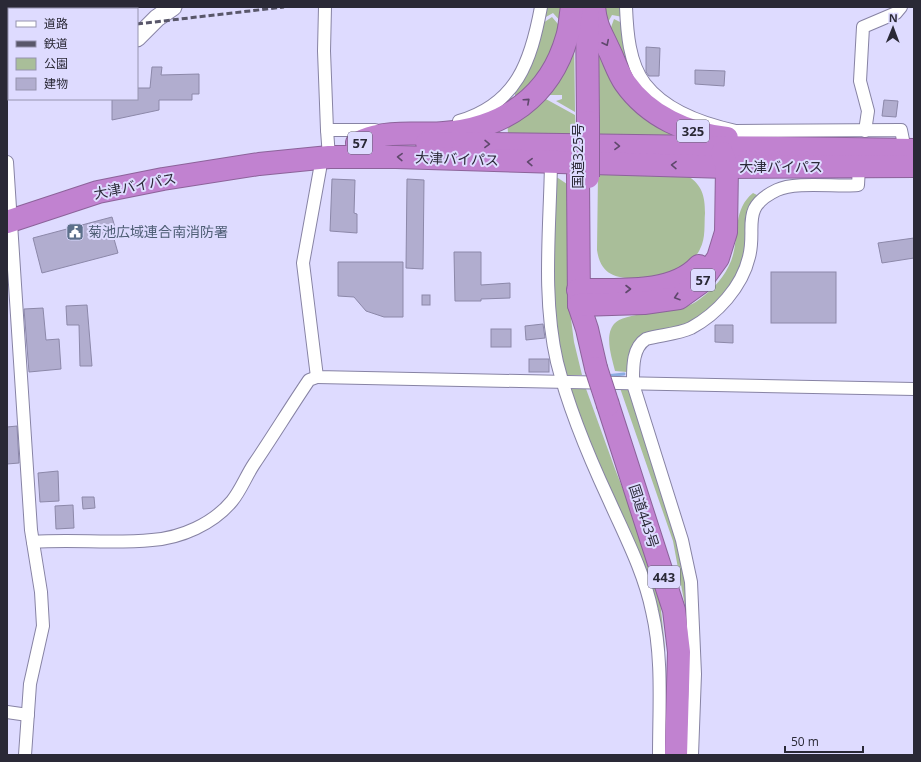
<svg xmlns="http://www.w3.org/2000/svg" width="921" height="762" font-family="'Open Sans','Noto Sans JP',sans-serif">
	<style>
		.green { fill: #a9be99 }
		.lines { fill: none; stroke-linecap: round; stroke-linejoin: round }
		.stream { stroke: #8cace1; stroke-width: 3 }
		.building { fill: #b1adcf; stroke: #8c88a9 }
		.street-casing { stroke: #8783a4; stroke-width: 14 }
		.secondary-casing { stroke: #8783a4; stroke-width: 19 }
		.highway-casing { stroke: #8c639a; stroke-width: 24 }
		.street { stroke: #fff; stroke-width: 12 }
		.secondary { stroke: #fff; stroke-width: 17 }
		.highway { stroke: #c182d0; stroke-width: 22 }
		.rail { stroke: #59576a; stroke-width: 3; stroke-dasharray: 6 3; stroke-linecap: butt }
		.highway-bridge-casing { stroke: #8c639a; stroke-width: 24; stroke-linecap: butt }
		.highway-bridge { stroke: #c182d0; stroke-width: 22 }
		.oneway { stroke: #5f486c }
		.labels { text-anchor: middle; stroke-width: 4; stroke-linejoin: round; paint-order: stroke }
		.shield { fill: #dedbff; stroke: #605e72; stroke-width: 1 }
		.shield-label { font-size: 13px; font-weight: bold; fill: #2a2936 }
		.street-label { font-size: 14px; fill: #2a2936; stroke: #dedbff }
		.service-label { font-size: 14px; fill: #4e5e75; stroke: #dedbff; text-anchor: start }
	</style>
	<rect width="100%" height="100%" fill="#dedbff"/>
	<g class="green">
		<polygon points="545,7 563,7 563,24 553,13 544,18"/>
		<polygon points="602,7 622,7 623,17 612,15 607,24"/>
		<polygon points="552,17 563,30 560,42 524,95 488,112 511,93 511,98 515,97 515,87 540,25"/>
		<polygon points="614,19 622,23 649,103 609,33"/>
		<polygon points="574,34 575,112 556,101 562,99 562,95 545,95 544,98 575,115 576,134 508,133 507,120"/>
		<polygon points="595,41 608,58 710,137 598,135"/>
		<path d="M598,174L688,176C702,185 705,196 705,213C704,224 706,238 700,249C696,258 683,271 673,274C664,277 653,277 643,278C620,279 601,278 597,250Z"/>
		<polygon points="555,178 558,178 567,184 571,319 574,342 582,375 565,375 562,370 553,291"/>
		<path d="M753,193L759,196L746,256L724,298L689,324L649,335L628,380L618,381L616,377H626L627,372L615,371C612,358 604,336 614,324C624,312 668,313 684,307C692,305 699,300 705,295C717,286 729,270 733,255C739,234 733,209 753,193Z"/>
		<polygon points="585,386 615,469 641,535 660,601 665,647 665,755 662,755 662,656 621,519 569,391 572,387"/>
		<polygon points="629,387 680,548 689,610 688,709 687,617 673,541 620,388"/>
	</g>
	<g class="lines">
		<polyline class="stream" points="606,376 624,374"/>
	</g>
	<g class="building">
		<polygon points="646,47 660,48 659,76 649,76 646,72"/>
		<polygon points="152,67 162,67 161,75 199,74 199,94 192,94 192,100 159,100 159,110 112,120 112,99 137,99 137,88 150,88"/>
		<polygon points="695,70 725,71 724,86 695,84"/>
		<polygon points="884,100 898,101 896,117 882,116"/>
		<polygon points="332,179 355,180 354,213 357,214 357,233 330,231"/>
		<polygon points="407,179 424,180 423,269 406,268"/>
		<polygon points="112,217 118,238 114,239 118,253 42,273 33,238"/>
		<polygon points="914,238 914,258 882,263 878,243"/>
		<polygon points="454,252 481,252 481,285 510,283 510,298 481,299 481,301 455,301"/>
		<polygon points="338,262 403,262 403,317 384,317 366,311 354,297 338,296"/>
		<rect x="771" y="272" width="65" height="51"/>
		<rect x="422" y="295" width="8" height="10"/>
		<polygon points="87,305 92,366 80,366 79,325 67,325 66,306"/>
		<polygon points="43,308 46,340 59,339 61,369 29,372 24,309"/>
		<polygon points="543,324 545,338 526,340 525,326"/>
		<polygon points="715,325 733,325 733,343 715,342"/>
		<rect x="491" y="329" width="20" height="18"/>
		<rect x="529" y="359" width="20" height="13"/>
		<polygon points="17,426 19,463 7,464 7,427"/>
		<polygon points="58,471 59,501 40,502 38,473"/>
		<polygon points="82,497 94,497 95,508 83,509"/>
		<polygon points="73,505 74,528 56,529 55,506"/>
	</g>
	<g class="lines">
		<defs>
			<g id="street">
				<polyline points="325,7 324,51 327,130"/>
				<path d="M626,7C627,32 629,63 645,84C666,111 703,124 736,131L901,130L905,150"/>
				<path d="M459,121C517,104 531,61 541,7"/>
				<polyline points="865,131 868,111 860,81 863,27 896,13 901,7"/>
				<polyline points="329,157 327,130 375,130"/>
				<polyline points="320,158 320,169 303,263 317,377 914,389"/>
				<polyline points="7,162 31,530 41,592 43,626 30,684 25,755"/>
				<path d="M551,163C550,228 542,297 557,362C569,410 588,455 609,500C625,536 644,572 652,611C663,658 659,707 659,755"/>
				<path d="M33,542C73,539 112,544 152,540C181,538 213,524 232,501C241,490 246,476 254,464C273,436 290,408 309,380L317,377"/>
				<polyline points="7,712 28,715"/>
				<path d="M692,755L695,674L691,582L682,540L633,384C633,368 632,348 646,339C660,335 678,334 691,328C717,314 742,287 749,257C757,227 739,208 777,190C795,181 837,187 858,185L859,167"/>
			</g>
			<g id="secondary">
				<polyline points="137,38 157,18 173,7"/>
				<polyline points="7,56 9,56"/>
			</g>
			<g id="highway">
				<path d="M594,7C596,27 601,32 609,50C614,60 618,73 625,83C648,116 688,134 727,138"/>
				<polyline points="587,10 588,122"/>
				<path d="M357,143C364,140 371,137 378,136C399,131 423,135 444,133C504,128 550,97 567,37C570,28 570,17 572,7"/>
				<polyline points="427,143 914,150"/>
				<polyline points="578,176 579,305 587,329 596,368"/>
				<polyline points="7,222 98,192 163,179 259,164 329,157 396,157 727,167 914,166"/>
				<path d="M578,290C615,289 671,296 699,266"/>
				<polyline points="579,305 644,303 679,298 700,283 718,258 726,232 727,167 722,153"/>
				<polyline points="608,405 674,610 679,652 676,755"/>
			</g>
		</defs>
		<use href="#street" class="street-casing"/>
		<use href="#secondary" class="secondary-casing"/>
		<use href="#highway" class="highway-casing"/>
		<use href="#street" class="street"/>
		<use href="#secondary" class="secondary"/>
		<use href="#highway" class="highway"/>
		<g class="rail">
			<polyline points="137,24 284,7"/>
			<polyline points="7,40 9,40"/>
		</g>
		<defs>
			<g id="highway-bridge">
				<polyline points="588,122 588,177"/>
				<polyline points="596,368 608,405"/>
			</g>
		</defs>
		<use href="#highway-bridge" class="highway-bridge-casing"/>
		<use href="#highway-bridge" class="highway-bridge"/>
	</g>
	<defs><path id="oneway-chevron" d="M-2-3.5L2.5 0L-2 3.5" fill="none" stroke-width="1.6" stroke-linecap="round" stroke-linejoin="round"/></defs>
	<g class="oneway">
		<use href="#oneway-chevron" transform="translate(606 43) rotate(64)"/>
		<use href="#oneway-chevron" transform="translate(527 101) rotate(-42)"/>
		<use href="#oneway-chevron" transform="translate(487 144) rotate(1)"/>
		<use href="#oneway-chevron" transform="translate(617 146) rotate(1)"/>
		<use href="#oneway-chevron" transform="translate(400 157) rotate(-178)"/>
		<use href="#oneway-chevron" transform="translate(530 162) rotate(-178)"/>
		<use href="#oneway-chevron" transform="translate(674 165) rotate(-179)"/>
		<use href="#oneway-chevron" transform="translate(628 289)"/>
		<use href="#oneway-chevron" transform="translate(677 297) rotate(162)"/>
	</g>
	<defs>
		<symbol id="civic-square" viewBox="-11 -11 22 22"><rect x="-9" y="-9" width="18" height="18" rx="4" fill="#5c6f8a" stroke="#dedbff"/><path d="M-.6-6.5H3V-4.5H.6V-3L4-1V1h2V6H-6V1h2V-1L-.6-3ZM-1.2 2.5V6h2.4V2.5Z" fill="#fff"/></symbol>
	</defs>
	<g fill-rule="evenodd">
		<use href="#civic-square" x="65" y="222" width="20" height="20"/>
	</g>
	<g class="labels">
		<g class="shield">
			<rect x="677" y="120" width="32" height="22" rx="3"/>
			<rect x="348" y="132" width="24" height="22" rx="3"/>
			<rect x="691" y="269" width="24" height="22" rx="3"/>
			<rect x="648" y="566" width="32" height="22" rx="3"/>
		</g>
		<g class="shield-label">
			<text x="693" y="136">325</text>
			<text x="360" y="148">57</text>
			<text x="703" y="285">57</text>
			<text x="664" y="582">443</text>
		</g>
		<g class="street-label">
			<text transform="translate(578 156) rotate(-90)" y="5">国道325号</text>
			<text transform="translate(457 159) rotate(2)" y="5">大津バイパス</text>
			<text x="781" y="172">大津バイパス</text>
			<text transform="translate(135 186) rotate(-11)" y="5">大津バイパス</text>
			<text transform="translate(644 516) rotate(72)" y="5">国道443号</text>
		</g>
		<g class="service-label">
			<text x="88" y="237">菊池広域連合南消防署</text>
		</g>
	</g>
	<rect width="921" height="762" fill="none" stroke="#2a2936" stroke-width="16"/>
	<rect x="8" y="8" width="130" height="92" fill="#dedbff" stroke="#9694af"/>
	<rect x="16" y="21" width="20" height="6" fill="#ffffff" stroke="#9694af"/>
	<text x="44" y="28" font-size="12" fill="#2a2936">道路</text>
	<rect x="16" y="41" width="20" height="6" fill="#59576a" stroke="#9694af"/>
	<text x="44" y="48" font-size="12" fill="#2a2936">鉄道</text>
	<rect x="16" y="58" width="20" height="12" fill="#a9be99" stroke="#9694af"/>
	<text x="44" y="68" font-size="12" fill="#2a2936">公園</text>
	<rect x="16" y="78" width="20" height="12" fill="#b1adcf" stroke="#9694af"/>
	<text x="44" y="88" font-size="12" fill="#2a2936">建物</text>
	<g transform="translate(893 28) rotate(1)" stroke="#dedbff" stroke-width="3" paint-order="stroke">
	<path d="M0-3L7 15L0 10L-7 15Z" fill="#2a2936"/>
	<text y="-6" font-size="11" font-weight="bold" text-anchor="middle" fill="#2a2936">N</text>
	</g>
	<path d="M785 746v6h78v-6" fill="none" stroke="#2a2936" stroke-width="2"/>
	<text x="791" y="746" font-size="12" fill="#2a2936" stroke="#dedbff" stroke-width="3" paint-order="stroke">50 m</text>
</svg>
